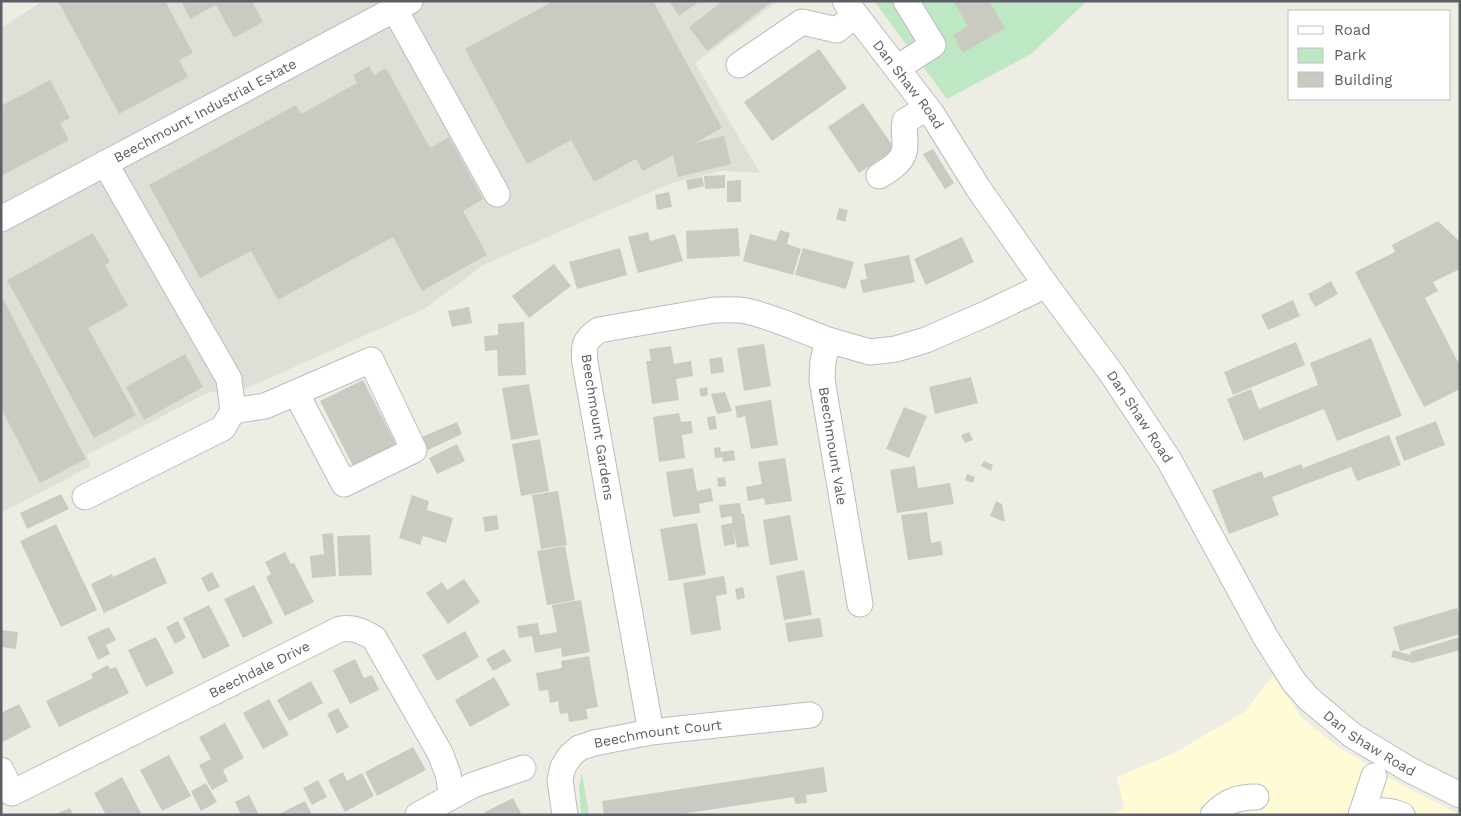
<svg xmlns="http://www.w3.org/2000/svg" width="1461" height="816" font-family="'Work Sans',sans-serif">
	<style>
		.commercial { fill: #fffbd7 }
		.industrial { fill: #dfdfd7 }
		.green { fill: #bee7c4 }
		.building { fill: #cbcac2 }
		.lines { fill: none; stroke-linecap: round; stroke-linejoin: round }
		.minor-casing { stroke: #babcc2; stroke-width: 27 }
		.minor { stroke: #fff; stroke-width: 25 }
		.labels { text-anchor: middle; stroke-width: 4; stroke-linejoin: round; paint-order: stroke }
		.street-label { font-size: 14px; fill: #5b5e64; stroke: #fff }
	</style>
	<rect width="100%" height="100%" fill="#eeede3"/>
	<polygon class="commercial" points="1273,676 1302,718 1337,746 1393,780 1460,815 1111,815 1124,808 1117,777 1176,752 1244,712"/>
	<polygon class="industrial" points="43,1 778,1 695,63 760,173 721,171 672,183 485,264 426,308 245,389 209,392 87,455 91,466 1,513 1,28"/>
	<g class="green">
		<polygon points="874,1 1087,1 1031,54 947,99"/>
		<polygon points="582,773 589,815 581,815 579,785"/>
	</g>
	<g class="building">
		<polygon points="58,1 165,1 193,53 179,60 188,77 119,114"/>
		<polygon points="181,1 252,1 263,22 234,38 216,5 190,19"/>
		<polygon points="549,1 653,1 722,128 695,143 724,136 731,164 678,177 673,155 643,171 636,159 594,182 571,140 527,164 465,49 550,3"/>
		<polygon points="669,1 700,1 679,16"/>
		<polygon points="723,1 773,1 707,51 689,27"/>
		<polygon points="953,1 989,1 1005,28 963,53 953,35 968,26"/>
		<polygon points="819,49 847,88 772,141 744,102"/>
		<polygon points="369,66 374,75 386,68 430,148 449,137 483,199 463,211 487,255 422,291 393,237 278,300 251,251 200,278 149,185 296,105 301,114 357,83 353,75"/>
		<polygon points="50,80 70,118 60,123 69,140 1,176 1,106"/>
		<polygon points="863,103 895,149 859,173 828,127"/>
		<polygon points="933,149 954,183 945,189 923,154"/>
		<polygon points="725,175 725,188 705,189 704,176"/>
		<polygon points="702,177 704,186 688,190 686,180"/>
		<polygon points="741,180 741,202 727,202 727,181"/>
		<polygon points="669,192 672,207 657,210 655,195"/>
		<polygon points="839,208 848,210 845,222 836,219"/>
		<polygon points="1438,221 1460,242 1460,269 1433,282 1438,291 1425,298 1460,366 1460,389 1424,407 1355,272 1395,252 1392,245"/>
		<polygon points="738,228 740,256 687,259 686,231"/>
		<polygon points="780,230 790,233 787,244 801,249 793,275 743,261 750,234 776,241"/>
		<polygon points="648,232 650,241 675,234 683,261 638,273 628,237"/>
		<polygon points="93,233 110,262 105,265 128,306 88,328 136,415 94,438 7,280"/>
		<polygon points="962,237 974,262 926,285 914,259"/>
		<polygon points="620,248 627,275 577,289 569,262"/>
		<polygon points="803,248 854,262 846,289 795,275"/>
		<polygon points="909,255 915,282 863,293 860,280 867,279 864,264"/>
		<polygon points="554,264 571,286 529,318 512,296"/>
		<polygon points="1331,281 1338,294 1315,307 1308,294"/>
		<polygon points="1,295 86,459 40,483 1,408"/>
		<polygon points="1293,300 1300,316 1268,330 1261,315"/>
		<polygon points="469,307 472,323 452,327 448,311"/>
		<polygon points="524,322 526,375 498,376 497,350 485,351 484,336 498,335 498,324"/>
		<polygon points="1371,338 1402,416 1337,441 1324,409 1244,441 1227,399 1251,389 1259,409 1318,385 1310,363"/>
		<polygon points="1296,342 1305,365 1233,395 1224,372"/>
		<polygon points="764,344 771,386 744,391 737,348"/>
		<polygon points="671,346 674,364 691,361 693,376 676,379 679,400 652,404 646,361 651,361 649,349"/>
		<polygon points="185,354 203,387 144,420 126,387"/>
		<polygon points="722,357 724,372 711,374 709,359"/>
		<polygon points="971,377 978,403 935,414 929,387"/>
		<polygon points="363,380 396,444 353,466 320,401"/>
		<polygon points="529,384 538,435 511,440 502,388"/>
		<polygon points="707,387 708,395 701,397 699,389"/>
		<polygon points="725,392 732,411 717,414 711,394"/>
		<polygon points="771,400 778,445 751,449 745,416 737,418 735,406"/>
		<polygon points="904,407 927,416 909,458 886,449"/>
		<polygon points="679,413 681,422 691,421 693,433 682,435 685,458 659,462 653,417"/>
		<polygon points="715,416 717,429 709,430 707,417"/>
		<polygon points="1436,421 1445,445 1404,461 1395,437"/>
		<polygon points="457,422 462,434 428,450 422,437"/>
		<polygon points="969,432 973,440 965,443 961,435"/>
		<polygon points="1389,435 1401,465 1357,481 1351,467 1272,497 1279,515 1229,534 1212,490 1262,471 1264,478 1301,464 1303,468"/>
		<polygon points="540,439 549,491 521,496 512,444"/>
		<polygon points="457,444 465,461 437,474 429,458"/>
		<polygon points="720,447 721,452 734,450 735,460 723,462 722,457 715,458 714,448"/>
		<polygon points="785,458 792,501 765,505 764,498 748,501 746,487 762,484 758,462"/>
		<polygon points="984,461 993,465 991,471 981,466"/>
		<polygon points="915,466 918,488 950,483 954,504 897,513 890,470"/>
		<polygon points="693,468 697,491 711,488 713,501 699,504 700,513 673,517 666,472"/>
		<polygon points="967,474 975,477 973,483 965,480"/>
		<polygon points="725,477 726,486 718,487 717,478"/>
		<polygon points="558,491 567,545 541,549 532,495"/>
		<polygon points="61,494 69,509 27,529 20,513"/>
		<polygon points="412,495 429,501 427,510 453,518 446,543 423,536 420,545 399,538"/>
		<polygon points="996,501 1002,504 1005,522 990,516"/>
		<polygon points="740,503 742,514 744,514 749,546 737,548 733,528 735,544 724,546 721,525 732,523 732,516 721,518 719,505"/>
		<polygon points="927,512 931,543 941,541 943,555 908,560 901,515"/>
		<polygon points="497,515 499,529 485,532 483,517"/>
		<polygon points="790,515 798,560 770,565 763,520"/>
		<polygon points="697,523 706,575 669,581 660,529"/>
		<polygon points="56,524 97,610 61,627 20,541"/>
		<polygon points="333,533 336,576 312,578 310,556 324,554 322,534"/>
		<polygon points="370,535 372,575 339,576 337,536"/>
		<polygon points="565,546 575,600 547,605 537,551"/>
		<polygon points="285,552 291,564 294,563 314,602 285,616 266,577 271,574 265,562"/>
		<polygon points="155,557 167,583 104,613 91,584 112,574 113,577"/>
		<polygon points="804,570 812,615 784,620 776,576"/>
		<polygon points="212,572 220,587 208,592 201,578"/>
		<polygon points="724,576 727,594 716,596 721,630 691,635 683,583"/>
		<polygon points="464,579 480,602 448,624 426,593 442,582 447,590"/>
		<polygon points="254,585 273,623 243,638 224,599"/>
		<polygon points="743,587 745,598 737,600 735,589"/>
		<polygon points="581,600 590,652 562,657 561,648 535,653 532,636 519,638 517,626 538,623 540,635 557,632 552,605"/>
		<polygon points="209,605 230,646 203,659 183,618"/>
		<polygon points="1457,608 1460,617 1460,634 1400,651 1393,627"/>
		<polygon points="820,618 823,637 788,642 785,623"/>
		<polygon points="178,621 186,638 175,644 166,627"/>
		<polygon points="109,627 116,640 106,645 110,654 98,660 87,637"/>
		<polygon points="1,630 18,632 16,649 1,647"/>
		<polygon points="465,631 479,657 437,681 422,655"/>
		<polygon points="156,637 174,673 146,687 128,650"/>
		<polygon points="1460,637 1460,650 1413,663 1391,657 1393,650 1411,655 1410,652"/>
		<polygon points="504,649 512,661 493,671 486,659"/>
		<polygon points="589,656 598,707 586,709 588,719 569,722 568,713 560,714 558,701 550,703 548,690 539,691 536,673 562,668 561,661"/>
		<polygon points="355,659 364,678 372,675 379,690 350,704 333,670"/>
		<polygon points="108,665 110,669 116,667 129,693 59,727 46,701 93,678 91,674"/>
		<polygon points="494,677 510,705 470,727 455,700"/>
		<polygon points="311,681 323,703 289,721 277,700"/>
		<polygon points="269,699 289,735 263,749 243,713"/>
		<polygon points="19,704 31,727 1,743 1,713"/>
		<polygon points="338,708 349,727 337,734 327,714"/>
		<polygon points="225,723 244,758 223,770 228,781 212,790 199,765 211,759 199,737"/>
		<polygon points="413,747 426,770 377,796 365,772"/>
		<polygon points="169,755 191,796 162,811 140,770"/>
		<polygon points="824,767 827,792 806,795 807,803 795,804 794,797 675,815 604,815 602,801"/>
		<polygon points="343,772 347,781 362,773 374,796 345,812 328,780"/>
		<polygon points="122,777 142,815 106,815 94,793"/>
		<polygon points="318,780 327,797 312,805 303,788"/>
		<polygon points="206,783 217,802 201,811 191,791"/>
		<polygon points="249,795 259,815 241,815 235,802"/>
		<polygon points="513,798 522,815 480,815 487,811"/>
		<polygon points="305,801 312,815 277,815"/>
		<polygon points="70,808 73,815 54,815"/>
	</g>
	<g class="lines">
		<defs>
			<g id="minor">
				<path id="s1" d="M845,1L932,114L978,188L1046,285L1112,374L1169,460L1266,638L1294,682L1309,699L1352,735L1410,770L1460,795"/>
				<polyline points="395,10 497,194"/>
				<polyline points="739,65 802,22 837,30 855,15"/>
				<polyline points="897,68 933,45 906,1"/>
				<path d="M879,176C891,169 906,160 905,144C905,133 903,132 905,121L927,108"/>
				<path id="s2" d="M1,219L410,1"/>
				<polyline points="233,411 265,406 371,360 414,450 344,484 296,393"/>
				<polyline points="85,497 223,428 233,411 229,379 105,163"/>
				<polyline points="860,604 822,380 823,361 828,340 870,352 896,349 926,340 990,312 1046,285"/>
				<path d="M651,732L585,363C583,346 584,340 599,330L714,310C725,310 736,309 746,311C774,317 801,330 828,340"/>
				<path id="s3" d="M1,770L12,793L340,629C354,627 362,631 374,638L440,753L448,774L452,796"/>
				<polyline points="418,815 473,785 523,768"/>
				<path id="s4" d="M565,815L560,780L563,767L570,756L579,748L594,743L651,732L810,715"/>
				<path d="M1213,815C1226,801 1238,797 1256,797"/>
				<polyline points="1361,815 1374,776"/>
				<path d="M1369,815C1381,809 1389,810 1402,815"/>
			</g>
		</defs>
		<use href="#minor" class="minor-casing"/>
		<use href="#minor" class="minor"/>
	</g>
	<g class="labels">
		<g class="street-label">
			<text dy="5" stroke="none"><textPath href="#s1" startOffset="105">Dan Shaw Road</textPath></text>
			<text dy="5" stroke="none"><textPath href="#s2" startOffset="231">Beechmount Industrial Estate</textPath></text>
			<text dy="5" stroke="none"><textPath href="#s1" startOffset="510">Dan Shaw Road</textPath></text>
			<text transform="translate(598 427) rotate(81)" y="5">Beechmount Gardens</text>
			<text transform="translate(833 446) rotate(81)" y="5">Beechmount Vale</text>
			<text dy="5" stroke="none"><textPath href="#s3" startOffset="302">Beechdale Drive</textPath></text>
			<text dy="5" stroke="none"><textPath href="#s4" startOffset="154">Beechmount Court</textPath></text>
			<text dy="5" stroke="none"><textPath href="#s1" startOffset="915">Dan Shaw Road</textPath></text>
		</g>
	</g>
	<rect width="1461" height="816" fill="none" stroke="#5b5e64" stroke-width="5"/>
	<rect x="1288" y="10" width="162" height="90" fill="#ffffff" stroke="#bdbfc1"/>
	<rect x="1298" y="26" width="25" height="8" fill="#ffffff" stroke="#bdbfc1"/>
	<text x="1334" y="35" font-size="15" fill="#5b5e64">Road</text>
	<rect x="1298" y="48" width="25" height="15" fill="#bee7c4" stroke="#bdbfc1"/>
	<text x="1334" y="60" font-size="15" fill="#5b5e64">Park</text>
	<rect x="1298" y="72" width="25" height="15" fill="#cbcac2" stroke="#bdbfc1"/>
	<text x="1334" y="85" font-size="15" fill="#5b5e64">Building</text>
</svg>
